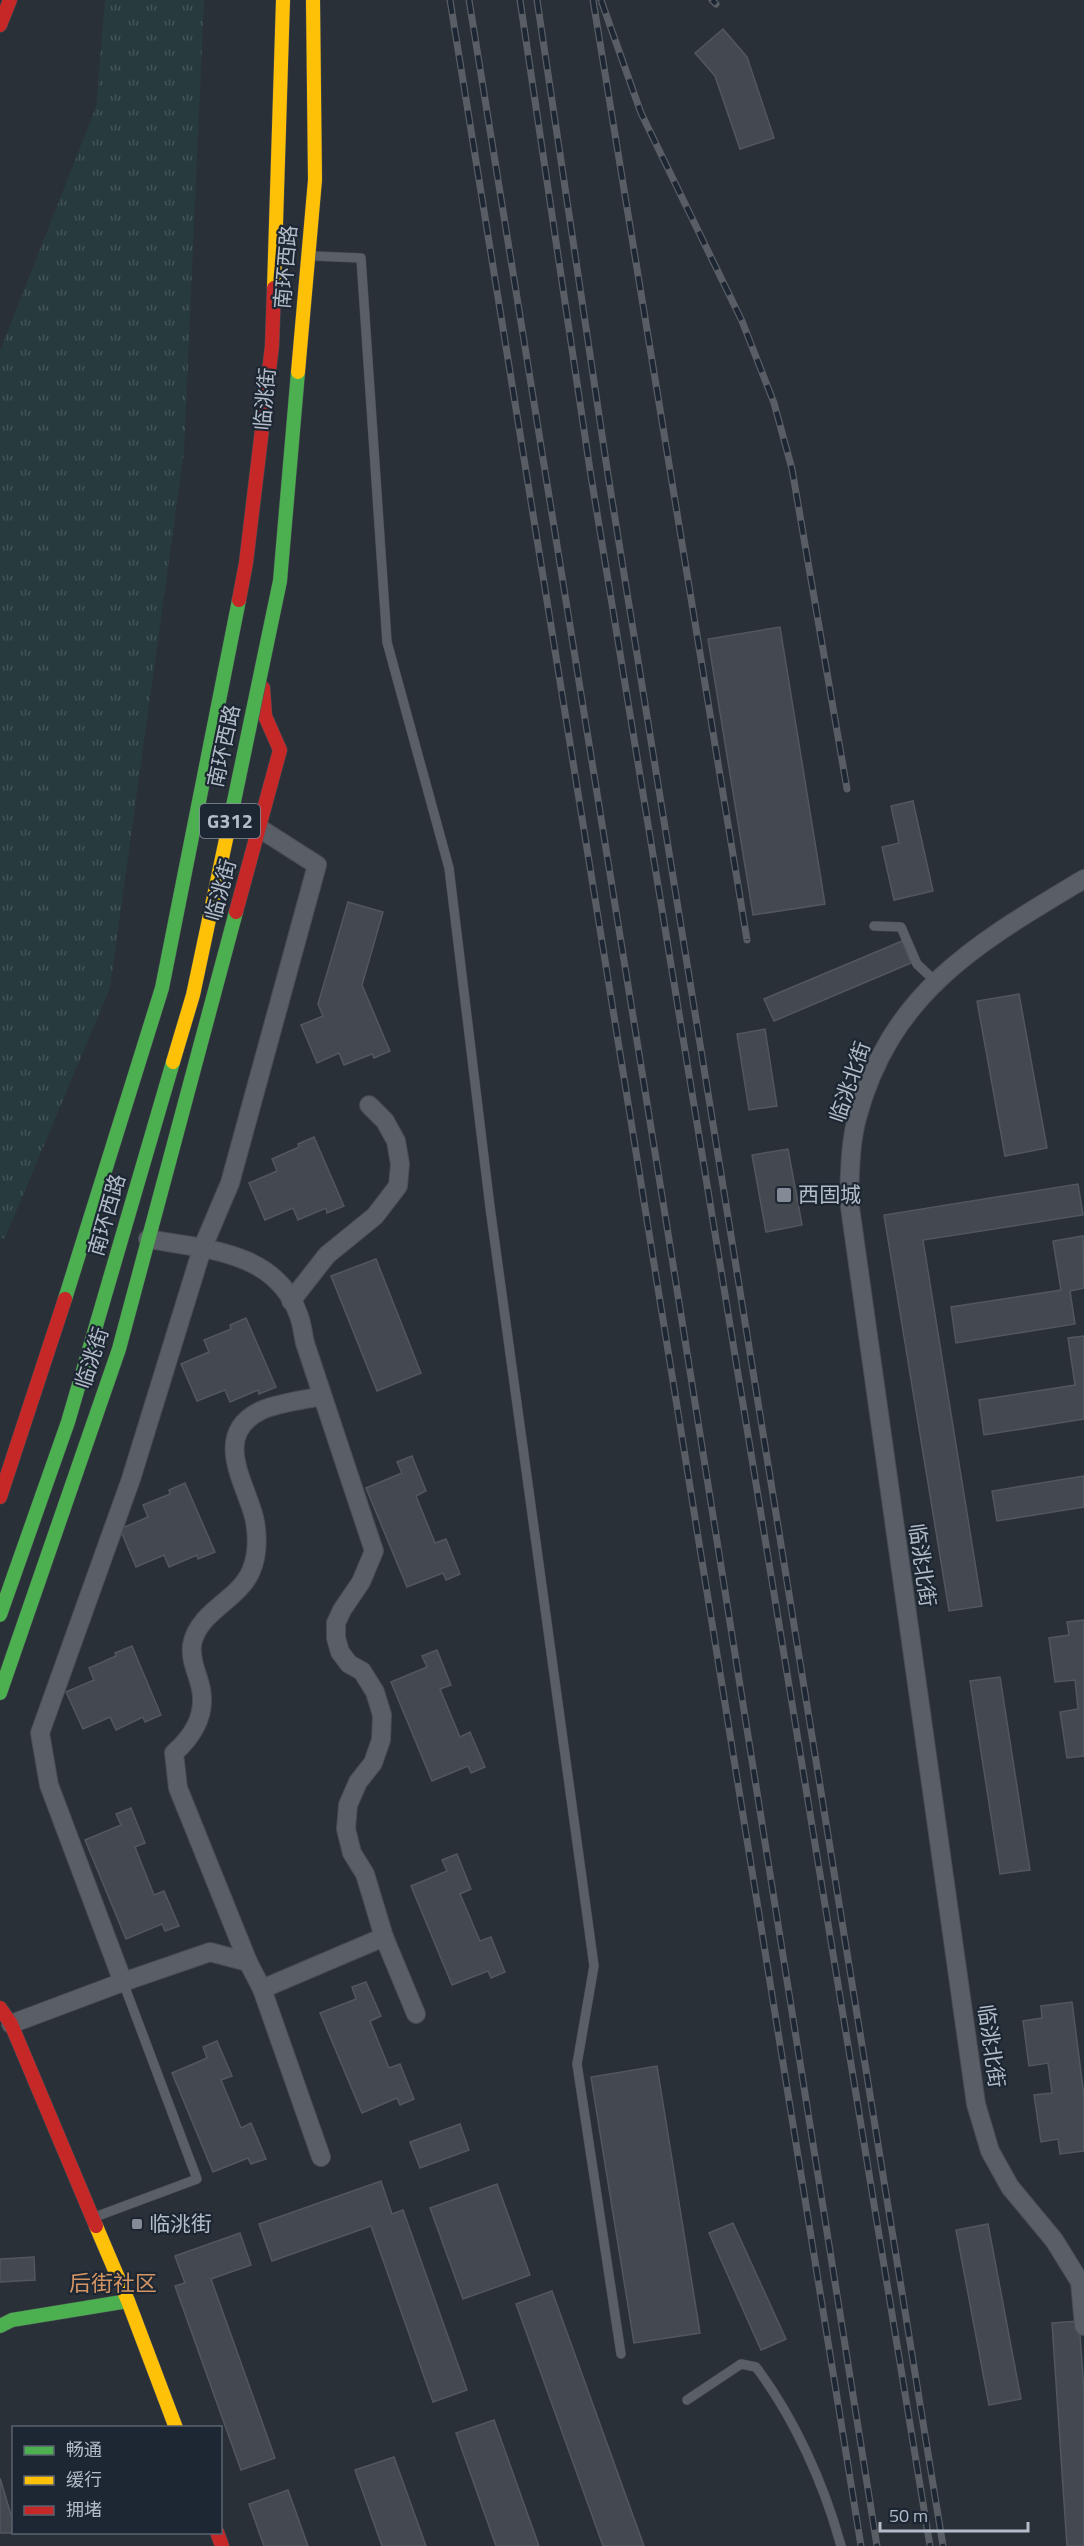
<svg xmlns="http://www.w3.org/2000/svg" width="1084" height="2546" font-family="'Titillium Web','Noto Sans SC',sans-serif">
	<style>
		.grass { fill: url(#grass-tufts) }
		.building { fill: #444950; stroke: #52575f; stroke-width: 1.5 }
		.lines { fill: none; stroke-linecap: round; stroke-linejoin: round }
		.lane-casing { stroke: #484c53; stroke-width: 10 }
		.street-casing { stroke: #484c53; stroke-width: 20 }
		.fast-casing { stroke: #484c53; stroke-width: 15 }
		.slow-casing { stroke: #484c53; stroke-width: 15 }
		.jam-casing { stroke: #484c53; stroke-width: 15 }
		.lane { stroke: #5a5e66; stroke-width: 9 }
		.street { stroke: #5a5e66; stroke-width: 18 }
		.fast { stroke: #4caf50; stroke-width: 14 }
		.slow { stroke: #ffc107; stroke-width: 14 }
		.jam { stroke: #c62828; stroke-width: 14 }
		.rail-casing { stroke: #595d64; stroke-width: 7 }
		.rail { stroke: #1d2633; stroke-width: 4.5; stroke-dasharray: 14; stroke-linecap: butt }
		.fast-bridge-casing { stroke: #474c53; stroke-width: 15; stroke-linecap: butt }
		.slow-bridge-casing { stroke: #474c53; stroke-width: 15; stroke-linecap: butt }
		.fast-bridge { stroke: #4caf50; stroke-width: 14 }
		.slow-bridge { stroke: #ffc107; stroke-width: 14 }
		.poi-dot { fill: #848b96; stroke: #1d2633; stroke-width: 2 }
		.labels { text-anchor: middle; stroke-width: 4.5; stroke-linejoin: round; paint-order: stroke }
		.shield { fill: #1d2633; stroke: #878f9c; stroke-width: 1.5 }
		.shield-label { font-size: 20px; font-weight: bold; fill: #b4bcc9 }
		.street-label { font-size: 21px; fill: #b4bcc9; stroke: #1d2633 }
		.poi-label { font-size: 21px; fill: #b4bcc9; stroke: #1d2633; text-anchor: start }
		.neighbourhood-label { font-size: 22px; fill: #d59563; stroke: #1d2633 }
	</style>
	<defs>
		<pattern id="grass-tufts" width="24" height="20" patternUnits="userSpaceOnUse" patternTransform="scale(1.5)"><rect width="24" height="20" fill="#273a3e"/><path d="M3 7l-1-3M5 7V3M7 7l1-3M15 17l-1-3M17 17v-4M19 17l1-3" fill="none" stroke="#445559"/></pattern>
	</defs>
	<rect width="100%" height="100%" fill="#2a3038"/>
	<polygon class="grass" points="105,0 204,0 184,452 110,988 5,1238 0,1239 0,351 96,107"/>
	<g class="building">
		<polygon points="723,29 747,57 774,138 740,149 715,76 695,53"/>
		<polygon points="780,627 825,904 753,915 708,639"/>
		<polygon points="913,801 933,891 894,900 882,847 899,843 891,806"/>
		<polygon points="348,902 383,912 362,985 390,1051 374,1058 372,1054 344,1065 339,1053 317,1063 301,1025 323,1016 318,1004"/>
		<polygon points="902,941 911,963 774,1021 764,999"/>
		<polygon points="1019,994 1047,1148 1005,1156 977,1001"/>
		<polygon points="765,1029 777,1106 749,1110 737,1034"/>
		<polygon points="314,1137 344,1206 327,1213 326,1208 298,1220 293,1208 265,1220 249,1183 277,1171 272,1159 299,1147 298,1144"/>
		<polygon points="788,1149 802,1225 766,1232 752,1155"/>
		<polygon points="1078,1184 1083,1215 923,1240 982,1606 949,1611 884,1215"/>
		<polygon points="1083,1236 1084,1288 1070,1291 1075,1324 956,1343 951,1307 1061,1290 1053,1241"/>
		<polygon points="376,1259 421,1373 377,1391 331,1276"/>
		<polygon points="246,1318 276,1387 259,1394 258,1390 230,1402 225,1390 197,1401 181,1364 209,1352 204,1340 231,1329 230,1325"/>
		<polygon points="1084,1336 1084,1419 984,1435 979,1400 1075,1385 1068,1338"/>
		<polygon points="412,1456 426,1491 416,1496 435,1543 446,1539 460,1574 446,1580 443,1573 407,1587 366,1488 402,1473 397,1462"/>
		<polygon points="1084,1476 1084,1507 997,1521 992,1491"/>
		<polygon points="185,1483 215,1552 198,1559 197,1555 169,1567 164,1555 136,1567 120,1529 148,1517 143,1505 170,1494 169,1490"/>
		<polygon points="1084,1620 1084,1756 1067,1758 1060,1712 1078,1709 1075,1680 1055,1682 1049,1638 1069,1635 1067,1622"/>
		<polygon points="132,1646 161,1715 145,1722 143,1717 116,1730 110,1717 83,1729 66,1692 94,1680 89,1668 116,1656 115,1653"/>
		<polygon points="437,1650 451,1685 440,1689 460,1737 470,1732 485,1767 471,1773 468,1766 432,1781 391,1682 427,1667 422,1656"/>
		<polygon points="1000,1677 1030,1870 1000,1874 970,1681"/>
		<polygon points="131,1808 145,1843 135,1847 154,1895 164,1891 179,1926 165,1931 162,1924 126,1939 85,1840 121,1825 116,1814"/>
		<polygon points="457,1854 471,1889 460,1894 480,1941 491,1937 505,1972 491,1978 488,1971 452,1985 411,1886 447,1871 442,1860"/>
		<polygon points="366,1982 381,2016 370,2021 389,2068 400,2064 414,2099 400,2105 397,2098 362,2113 320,2013 356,1999 352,1987"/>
		<polygon points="1072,2002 1084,2096 1084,2151 1060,2154 1058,2139 1041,2142 1034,2095 1052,2093 1048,2063 1029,2066 1023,2021 1042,2018 1041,2006"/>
		<polygon points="217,2041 232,2076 221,2080 241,2128 251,2123 266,2159 251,2164 248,2158 213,2172 172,2073 207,2058 203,2047"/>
		<polygon points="657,2066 700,2333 634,2343 591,2077"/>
		<polygon points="460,2124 469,2150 420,2168 410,2142"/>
		<polygon points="381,2181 392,2214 403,2210 467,2390 433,2402 371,2226 272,2261 259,2224"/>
		<polygon points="497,2184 530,2275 463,2299 430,2208"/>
		<polygon points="733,2223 786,2339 761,2350 709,2233"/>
		<polygon points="988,2224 1021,2399 989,2405 956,2230"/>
		<polygon points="240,2233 251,2265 211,2279 275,2458 241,2470 175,2286 185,2283 175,2256"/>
		<polygon points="34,2257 35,2280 0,2282 0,2259"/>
		<polygon points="552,2291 644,2546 603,2546 516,2304"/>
		<polygon points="1079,2321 1084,2391 1084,2546 1067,2546 1052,2323"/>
		<polygon points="494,2420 539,2546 496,2546 456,2433"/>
		<polygon points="394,2457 426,2546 382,2546 355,2470"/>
		<polygon points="0,2478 14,2525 14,2532 16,2533 0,2533"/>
		<polygon points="288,2490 308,2546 264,2546 249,2504"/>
	</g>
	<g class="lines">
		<defs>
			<g id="lane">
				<polyline points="314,256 361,258 387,642 449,868 490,1207 594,1966 577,2064 621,2354"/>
				<polyline points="874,926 901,927 917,964 936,982"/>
				<polyline points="95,2217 197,2179 123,1982"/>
				<path d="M687,2400L741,2364L756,2367C795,2419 824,2484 841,2546"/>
			</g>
			<g id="street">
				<path d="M1084,879C979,942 891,991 857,1118C850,1144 850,1173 849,1200L976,2104L990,2151L1010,2187L1054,2240L1080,2282L1084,2326"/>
				<path d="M148,1239C205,1249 277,1251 299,1316C302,1324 303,1334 305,1343L374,1551L361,1582L342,1610L336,1623V1638L340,1652L349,1664L362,1671L375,1692L382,1715L381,1740L373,1763L358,1782L348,1805L346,1829L352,1853L365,1874L384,1937L416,2014"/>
				<polyline points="291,1301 327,1255 375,1216 398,1186 400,1164 396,1141 385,1121 369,1105"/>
				<polyline points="123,1982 49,1785 40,1733 131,1479 202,1249 230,1183 317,865 259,828"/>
				<polyline points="262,1989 384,1937"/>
				<polyline points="11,2024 123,1982 210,1952 248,1962"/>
				<path d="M321,2157L262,1989L248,1962L178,1788L174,1753C193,1736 206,1716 201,1689C198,1674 190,1661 192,1645C198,1611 238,1601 251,1571C258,1555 258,1534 254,1517C245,1482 212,1435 260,1411C276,1403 304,1400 322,1396"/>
			</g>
			<g id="fast">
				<polyline points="65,1299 162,988 239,600"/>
				<polyline points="0,1693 119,1349 236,912"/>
				<polyline points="0,2326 12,2320 128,2301"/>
			</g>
			<g id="slow">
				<polyline points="274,288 283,0"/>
				<polyline points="96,2226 128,2301 176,2428"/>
			</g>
			<g id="jam">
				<polyline points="0,25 10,0"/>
				<polyline points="239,600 246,563 272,346 274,288"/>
				<polyline points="236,912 280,750 265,716 263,688"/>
				<polyline points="0,1497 65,1299"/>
				<polyline points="0,2008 11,2024 96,2226"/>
				<polyline points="217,2532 222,2546"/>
			</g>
		</defs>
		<use href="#lane" class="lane-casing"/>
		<use href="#street" class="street-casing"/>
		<use href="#fast" class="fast-casing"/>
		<use href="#slow" class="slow-casing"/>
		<use href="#jam" class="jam-casing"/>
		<use href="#lane" class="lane"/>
		<use href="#street" class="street"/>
		<use href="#fast" class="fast"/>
		<use href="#slow" class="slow"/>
		<use href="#jam" class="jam"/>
		<defs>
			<g id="rail">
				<polyline points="450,0 861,2546"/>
				<polyline points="469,0 668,1233 877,2546"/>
				<polyline points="520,0 590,470 930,2546"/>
				<polyline points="537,0 608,475 943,2546"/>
				<polyline points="593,0 747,940"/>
				<polyline points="601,0 641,113 742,321 774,403 792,469 847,789"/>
				<polyline points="712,0 716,4"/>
			</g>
		</defs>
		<use href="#rail" class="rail-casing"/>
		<use href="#rail" class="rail"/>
		<defs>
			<g id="fast-bridge">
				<polyline points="232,811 280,581 298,372"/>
				<polyline points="0,1615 68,1422 173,1062"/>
			</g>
			<g id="slow-bridge">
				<polyline points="298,372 315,180 313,0"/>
				<polyline points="173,1062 193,995 232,811"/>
			</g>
		</defs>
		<use href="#fast-bridge" class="fast-bridge-casing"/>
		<use href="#slow-bridge" class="slow-bridge-casing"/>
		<use href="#fast-bridge" class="fast-bridge"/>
		<use href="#slow-bridge" class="slow-bridge"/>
	</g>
	<g class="poi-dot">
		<rect x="776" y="1187" width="16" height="16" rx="3"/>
		<rect x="131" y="2218" width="12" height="12" rx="3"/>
	</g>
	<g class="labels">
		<rect class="shield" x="200" y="804" width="60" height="34" rx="4.5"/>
		<g class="shield-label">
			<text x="230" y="828">G312</text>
		</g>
		<g class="street-label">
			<text transform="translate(286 267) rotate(-85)" y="7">南环西路</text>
			<text transform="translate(265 399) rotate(-85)" y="7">临洮街</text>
			<text transform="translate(224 746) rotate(-78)" y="7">南环西路</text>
			<text transform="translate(221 890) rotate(-75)" y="7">临洮街</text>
			<text transform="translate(850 1082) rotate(-71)" y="7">临洮北街</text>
			<text transform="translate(107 1215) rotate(-74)" y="7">南环西路</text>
			<text transform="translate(92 1358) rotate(-72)" y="7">临洮街</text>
			<text transform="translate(922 1565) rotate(82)" y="7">临洮北街</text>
			<text transform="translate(991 2046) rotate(82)" y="7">临洮北街</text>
		</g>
		<g class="poi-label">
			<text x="798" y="1202">西固城</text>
			<text x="149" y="2231">临洮街</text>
		</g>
		<g class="neighbourhood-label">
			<text x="113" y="2291">后街社区</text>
		</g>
	</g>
	<rect x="12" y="2426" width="210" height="108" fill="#1d2633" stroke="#59626f" stroke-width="1.5"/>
	<rect x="24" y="2446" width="30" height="9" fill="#4caf50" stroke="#59626f" stroke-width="1.5"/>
	<text x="66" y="2456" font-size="18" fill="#b4bcc9">畅通</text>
	<rect x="24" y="2476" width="30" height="9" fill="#ffc107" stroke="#59626f" stroke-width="1.5"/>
	<text x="66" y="2486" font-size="18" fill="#b4bcc9">缓行</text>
	<rect x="24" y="2506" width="30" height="9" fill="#c62828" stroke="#59626f" stroke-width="1.5"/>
	<text x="66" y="2516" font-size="18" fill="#b4bcc9">拥堵</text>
	<path d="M880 2522v9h148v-9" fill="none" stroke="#b4bcc9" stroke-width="3"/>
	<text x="889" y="2522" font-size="18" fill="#b4bcc9" stroke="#1d2633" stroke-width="4.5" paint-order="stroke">50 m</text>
</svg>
